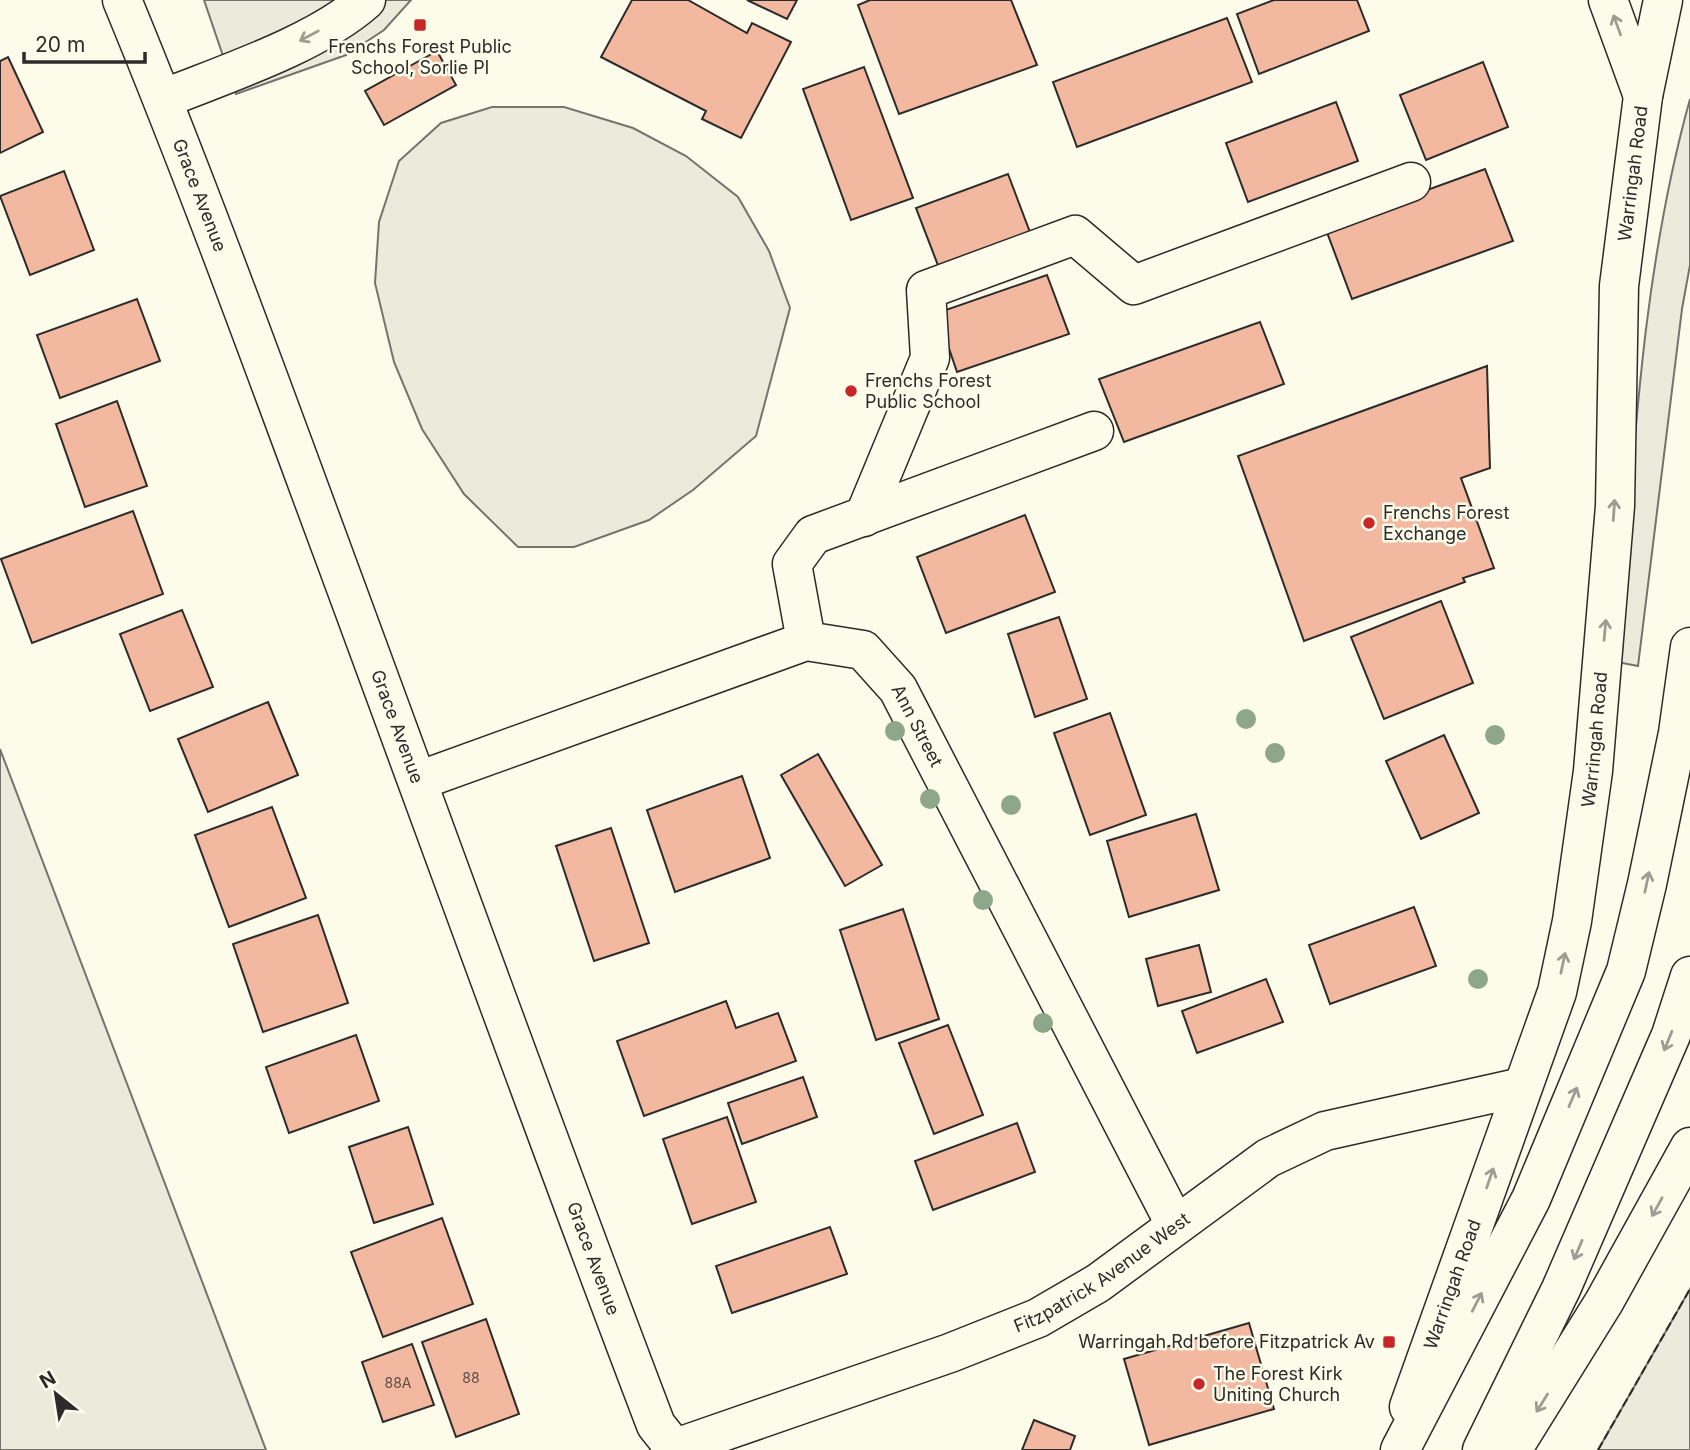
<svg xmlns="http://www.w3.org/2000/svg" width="1690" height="1450" font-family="Inter,sans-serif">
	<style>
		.green { fill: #ecebdb; stroke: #74746e; stroke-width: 2 }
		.parking { fill: #eceadb; stroke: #74746e; stroke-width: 2 }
		.building { fill: #f2b8a0; stroke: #2b2b2b; stroke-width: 2 }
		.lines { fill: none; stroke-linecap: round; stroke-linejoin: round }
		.minor-casing { stroke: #2b2b2b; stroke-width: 41 }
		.major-casing { stroke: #2b2b2b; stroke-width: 41 }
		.highway-casing { stroke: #2b2b2b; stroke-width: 41 }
		.minor { stroke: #fdfbea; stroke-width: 38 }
		.major { stroke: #fdfbea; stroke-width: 38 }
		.highway { stroke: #fdfbea; stroke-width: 38 }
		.fence { stroke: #2b2b2b; stroke-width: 2; stroke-dasharray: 9 3.5; stroke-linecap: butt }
		.tree { fill: #8ea78a }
		.oneway { stroke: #9e9d94 }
		.poi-dot { fill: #c62828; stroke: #fdfbea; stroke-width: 2.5 }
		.labels { text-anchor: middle; stroke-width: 5; stroke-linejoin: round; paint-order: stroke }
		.number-label { font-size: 14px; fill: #5d4e48 }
		.poi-label { font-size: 18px; fill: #2b2b2b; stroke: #fdfbea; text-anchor: start }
		.street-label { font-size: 18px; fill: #2b2b2b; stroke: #fdfbea }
	</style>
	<rect width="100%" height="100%" fill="#fdfbea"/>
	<g class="green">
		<path d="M1690,99V265L1682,309L1638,666L1617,662C1633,474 1639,282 1690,99Z"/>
		<polygon points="492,107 564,107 633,128 686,156 738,197 769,251 790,308 756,436 693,490 649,520 574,547 518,547 464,494 422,429 394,362 375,283 379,222 399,161 441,123"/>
		<polygon points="0,749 266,1450 0,1450"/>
		<polygon points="1690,1289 1690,1450 1598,1450"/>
	</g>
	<polygon class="parking" points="204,0 411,0 384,30 346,55 236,94"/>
	<g class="building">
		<polygon points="632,0 688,0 747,33 752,23 791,42 741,138 702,119 706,111 601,57"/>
		<polygon points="747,0 797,0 787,19"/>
		<polygon points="870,0 1011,0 1037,65 899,114 858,5"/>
		<polygon points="1274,0 1357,0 1369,31 1259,74 1237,14"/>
		<polygon points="1227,18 1252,82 1077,147 1053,82"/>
		<polygon points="437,51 456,85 384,125 365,91"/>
		<polygon points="8,57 43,132 0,153 0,61"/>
		<polygon points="1483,62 1508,127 1426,160 1400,95"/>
		<polygon points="864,67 913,198 851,220 803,89"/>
		<polygon points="1336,102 1358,161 1248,202 1226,143"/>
		<polygon points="1485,169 1513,241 1352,299 1325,227"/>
		<polygon points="64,171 94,250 30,275 0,196"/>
		<polygon points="1008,174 1031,235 939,268 916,208"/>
		<polygon points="1047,275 1069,334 957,372 937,313"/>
		<polygon points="137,299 160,361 60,398 37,335"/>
		<polygon points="1260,322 1284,384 1124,442 1099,379"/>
		<polygon points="1487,366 1490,468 1461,478 1494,568 1463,578 1465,582 1304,641 1238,456"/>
		<polygon points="117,401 147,486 85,507 56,424"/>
		<polygon points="133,511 163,594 32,643 1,559"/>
		<polygon points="1025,515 1055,592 946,633 917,557"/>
		<polygon points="1441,601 1473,683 1384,719 1351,637"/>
		<polygon points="182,610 213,687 150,711 120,634"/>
		<polygon points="1059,617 1087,699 1035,717 1008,634"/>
		<polygon points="268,702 298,775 208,812 178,739"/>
		<polygon points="1110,713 1146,815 1090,835 1054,733"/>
		<polygon points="1444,735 1479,813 1421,839 1386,761"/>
		<polygon points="818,754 882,865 845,886 781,775"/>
		<polygon points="742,776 770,858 675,892 647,810"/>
		<polygon points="272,807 306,898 229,927 195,835"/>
		<polygon points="1196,814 1219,890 1129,917 1107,841"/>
		<polygon points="611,828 649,943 594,961 556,846"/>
		<polygon points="1414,907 1436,966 1330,1004 1309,945"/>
		<polygon points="903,909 939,1019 876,1040 840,930"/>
		<polygon points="318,915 348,1003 263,1032 233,944"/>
		<polygon points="1199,945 1211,992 1158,1006 1146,959"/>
		<polygon points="1266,979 1283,1022 1197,1053 1182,1011"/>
		<polygon points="726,1001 736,1028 778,1013 796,1061 644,1116 617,1041"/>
		<polygon points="948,1025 983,1115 934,1134 899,1043"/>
		<polygon points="356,1035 379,1101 289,1133 266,1067"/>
		<polygon points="803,1077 817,1117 742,1144 728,1103"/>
		<polygon points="727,1117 756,1202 692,1224 663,1139"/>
		<polygon points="1017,1123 1035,1172 933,1210 915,1161"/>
		<polygon points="408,1127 433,1204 374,1223 349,1147"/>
		<polygon points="442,1218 473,1304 383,1337 351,1252"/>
		<polygon points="830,1227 847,1274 732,1313 716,1266"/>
		<polygon points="486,1319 519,1414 456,1437 422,1342"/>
		<polygon points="1249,1323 1274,1409 1149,1445 1124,1359"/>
		<polygon points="412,1344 434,1405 383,1422 362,1362"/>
		<polygon points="1034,1420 1075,1436 1070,1450 1022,1450"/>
	</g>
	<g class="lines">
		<defs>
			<g id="minor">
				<path id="s1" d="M122,0C197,182 264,366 332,550C440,842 545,1134 656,1425L676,1450"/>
				<polyline points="1608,0 1643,96"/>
				<path d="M163,99C225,74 317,44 366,0"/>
				<polyline points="864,517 930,358 926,290 1075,235 1134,285 1411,182"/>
				<polyline points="806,641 792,564 813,535 1094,431"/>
				<path id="s2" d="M418,781L806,641L863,650L898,689L1175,1224"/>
				<path id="s3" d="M670,1450L950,1353L1038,1318L1098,1283L1268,1158L1325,1131L1522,1087"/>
			</g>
			<g id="major">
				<path id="s4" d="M1409,1407L1557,992L1572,921L1593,771L1615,506L1619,286L1643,96L1663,0"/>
				<polyline points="1512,1450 1604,1302 1690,1147"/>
			</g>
			<g id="highway">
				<polyline points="1400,1450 1531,1199 1626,971 1647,884 1678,733 1690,647"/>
				<polyline points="1482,1450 1561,1289 1671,1035 1690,976"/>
			</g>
		</defs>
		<use href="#minor" class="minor-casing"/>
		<use href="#major" class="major-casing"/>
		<use href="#highway" class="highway-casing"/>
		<use href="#minor" class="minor"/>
		<use href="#major" class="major"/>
		<use href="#highway" class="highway"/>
		<polyline class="fence" points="1598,1450 1690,1289"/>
	</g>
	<g class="tree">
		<circle cx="1246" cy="719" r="10"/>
		<circle cx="895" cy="731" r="10"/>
		<circle cx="1495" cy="735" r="10"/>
		<circle cx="1275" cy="753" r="10"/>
		<circle cx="930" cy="799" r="10"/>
		<circle cx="1011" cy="805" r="10"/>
		<circle cx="983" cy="900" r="10"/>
		<circle cx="1478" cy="979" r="10"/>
		<circle cx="1043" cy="1023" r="10"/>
	</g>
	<defs><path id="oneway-shaft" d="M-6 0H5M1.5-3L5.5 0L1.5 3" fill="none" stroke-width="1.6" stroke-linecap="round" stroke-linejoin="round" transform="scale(1.75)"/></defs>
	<g class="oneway">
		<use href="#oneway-shaft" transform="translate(1617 25) rotate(-110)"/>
		<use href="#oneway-shaft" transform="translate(309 36) rotate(152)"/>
		<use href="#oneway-shaft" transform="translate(1614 510) rotate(-86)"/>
		<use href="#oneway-shaft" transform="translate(1605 630) rotate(-85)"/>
		<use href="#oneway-shaft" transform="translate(1647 882) rotate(-78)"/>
		<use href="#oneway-shaft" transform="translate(1563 963) rotate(-78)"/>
		<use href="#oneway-shaft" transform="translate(1668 1041) rotate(112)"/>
		<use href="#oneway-shaft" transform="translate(1573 1097) rotate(-67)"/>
		<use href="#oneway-shaft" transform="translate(1490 1178) rotate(-71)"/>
		<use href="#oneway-shaft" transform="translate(1657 1207) rotate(119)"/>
		<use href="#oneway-shaft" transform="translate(1578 1250) rotate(113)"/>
		<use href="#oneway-shaft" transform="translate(1477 1302) rotate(-63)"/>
		<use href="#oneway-shaft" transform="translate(1542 1403) rotate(122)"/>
	</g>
	<g class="poi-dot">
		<rect x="413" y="18" width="14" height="14" rx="3.5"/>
		<circle cx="851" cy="391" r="7"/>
		<circle cx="1369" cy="523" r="7"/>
		<rect x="1382" y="1335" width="14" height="14" rx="3.5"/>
		<circle cx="1199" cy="1384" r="7"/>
	</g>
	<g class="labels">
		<g class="number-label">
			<text x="471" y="1383">88</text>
			<text x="398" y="1388">88A</text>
		</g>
		<g class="poi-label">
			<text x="420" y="53" text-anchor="middle">Frenchs Forest Public<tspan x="420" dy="21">School, Sorlie Pl</tspan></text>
			<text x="865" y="387">Frenchs Forest<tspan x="865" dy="21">Public School</tspan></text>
			<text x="1383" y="519">Frenchs Forest<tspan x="1383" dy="21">Exchange</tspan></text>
			<text x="1375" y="1348" text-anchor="end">Warringah Rd before Fitzpatrick Av</text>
			<text x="1213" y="1380">The Forest Kirk<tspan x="1213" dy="21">Uniting Church</tspan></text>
		</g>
		<g class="street-label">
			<text dy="6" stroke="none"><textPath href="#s4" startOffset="1264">Warringah Road</textPath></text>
			<text dy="6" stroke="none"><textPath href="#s1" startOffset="210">Grace Avenue</textPath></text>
			<text dy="6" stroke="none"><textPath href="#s1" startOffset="777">Grace Avenue</textPath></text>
			<text dy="6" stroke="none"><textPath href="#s2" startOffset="564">Ann Street</textPath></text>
			<text dy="6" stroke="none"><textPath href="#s4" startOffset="696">Warringah Road</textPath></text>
			<text dy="6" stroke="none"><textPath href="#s1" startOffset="1344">Grace Avenue</textPath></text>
			<text dy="6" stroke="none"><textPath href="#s3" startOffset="469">Fitzpatrick Avenue West</textPath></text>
			<text dy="6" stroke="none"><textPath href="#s4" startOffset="130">Warringah Road</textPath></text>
		</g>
	</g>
	<g transform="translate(56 1394) rotate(330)" stroke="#fdfbea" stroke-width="5" paint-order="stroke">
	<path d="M0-5L12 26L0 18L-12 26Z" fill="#2b2b2b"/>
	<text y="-10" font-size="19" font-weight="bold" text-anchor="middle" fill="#2b2b2b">N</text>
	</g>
	<path d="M24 52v10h121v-10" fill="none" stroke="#2b2b2b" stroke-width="3.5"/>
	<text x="35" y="52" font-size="21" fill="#2b2b2b" stroke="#fdfbea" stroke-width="5" paint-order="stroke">20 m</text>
</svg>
